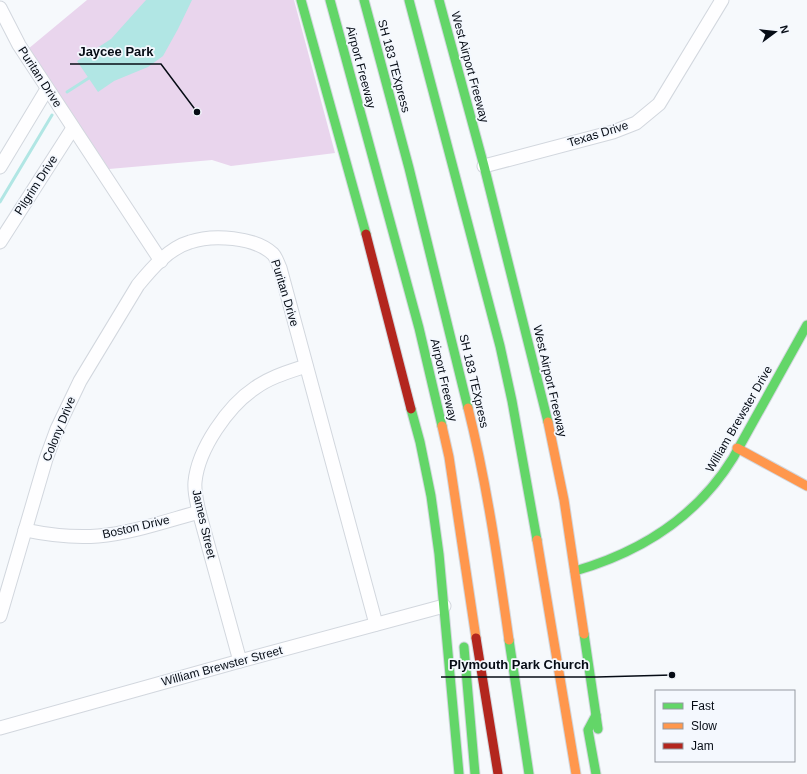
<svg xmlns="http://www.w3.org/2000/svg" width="807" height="774" font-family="Helvetica,sans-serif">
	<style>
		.green { fill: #e9d5ed }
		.water { fill: #b1e6e4 }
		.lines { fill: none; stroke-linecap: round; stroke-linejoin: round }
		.stream { stroke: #b1e6e4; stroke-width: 3 }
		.street-casing { stroke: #d2d7de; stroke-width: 15 }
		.fast-casing { stroke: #d2d7de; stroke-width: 11 }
		.slow-casing { stroke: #d2d7de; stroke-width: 11 }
		.jam-casing { stroke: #d2d7de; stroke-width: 11 }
		.street { stroke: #fefeff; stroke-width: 13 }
		.fast { stroke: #63d668; stroke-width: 9 }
		.slow { stroke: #ff974d; stroke-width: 9 }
		.jam { stroke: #b3261e; stroke-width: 9 }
		.labels { text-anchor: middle; stroke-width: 3.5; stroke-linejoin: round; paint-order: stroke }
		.street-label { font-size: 12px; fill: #060c15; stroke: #f4f8fe }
		.leader { fill: none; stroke: #060c15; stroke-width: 1.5 }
		.callout-dot { fill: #060c15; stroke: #f4f8fe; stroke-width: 1.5 }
		.callout-label { font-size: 13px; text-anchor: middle; font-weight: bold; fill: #060c15; stroke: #f4f8fe; stroke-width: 3.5; stroke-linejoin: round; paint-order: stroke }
	</style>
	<rect width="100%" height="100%" fill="#f6f9fc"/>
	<polygon class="green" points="87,0 294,0 335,153 231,166 212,160 109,169 28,49"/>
	<polygon class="water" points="146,0 192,0 178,29 163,56 148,67 114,81 98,92 77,61 111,39"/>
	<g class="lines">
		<g class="stream">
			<polyline points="67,92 92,76"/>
			<polyline points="0,202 52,115"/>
		</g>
		<defs>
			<g id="street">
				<polyline points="0,8 19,45 161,261"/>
				<polyline points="484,166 613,132 636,123 659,104 722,0"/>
				<polyline points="0,167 47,89"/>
				<polyline points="0,242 73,128"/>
				<path d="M25,530C49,535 73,538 98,536C132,533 166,521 199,512"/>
				<path d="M0,616L46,459L57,429L80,381L138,285C152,268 169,248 190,242C213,234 255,237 273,254C276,257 278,264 280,268L376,624"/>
				<path d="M240,661L199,512C197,502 194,492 195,482C198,449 228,406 255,388C270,377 288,372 306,366"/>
				<polyline points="0,728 240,661 444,606"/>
			</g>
			<g id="fast">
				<polyline points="301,0 366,234"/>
				<polyline points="330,0 419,328 442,426"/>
				<polyline points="364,0 409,168 468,408"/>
				<polyline points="409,0 500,346 512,401 537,540"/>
				<polyline points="439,0 484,166 548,422"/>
				<polyline points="411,409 420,442 431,496 439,554 459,774"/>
				<path d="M575,571C641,552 696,518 733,458L807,325"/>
				<polyline points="584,634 598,729"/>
				<polyline points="509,640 529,774"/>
				<polyline points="464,647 475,774"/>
				<polyline points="596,715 588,730 596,774"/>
			</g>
			<g id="slow">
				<path d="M468,408C487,484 498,562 509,640"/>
				<polyline points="548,422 564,500 584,634"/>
				<polyline points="442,426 449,457 476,638"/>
				<polyline points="737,448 807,486"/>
				<polyline points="537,540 576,774"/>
			</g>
			<g id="jam">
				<polyline points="366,234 411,409"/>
				<polyline points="476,638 498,774"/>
			</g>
		</defs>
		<use href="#street" class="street-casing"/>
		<use href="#fast" class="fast-casing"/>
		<use href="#slow" class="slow-casing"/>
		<use href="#jam" class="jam-casing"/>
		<use href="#street" class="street"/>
		<use href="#fast" class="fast"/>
		<use href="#slow" class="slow"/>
		<use href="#jam" class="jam"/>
	</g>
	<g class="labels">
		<g class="street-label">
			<text transform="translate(394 66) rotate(75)" y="4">SH 183 TEXpress</text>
			<text transform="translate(361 67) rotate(75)" y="4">Airport Freeway</text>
			<text transform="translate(470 67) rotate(75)" y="4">West Airport Freeway</text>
			<text transform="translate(40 77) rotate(57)" y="4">Puritan Drive</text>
			<text transform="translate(598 134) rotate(-17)" y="4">Texas Drive</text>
			<text transform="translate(36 185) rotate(-57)" y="4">Pilgrim Drive</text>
			<text transform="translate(285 293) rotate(73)" y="4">Puritan Drive</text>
			<text transform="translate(444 380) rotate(77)" y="4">Airport Freeway</text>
			<text transform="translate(474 381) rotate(77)" y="4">SH 183 TEXpress</text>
			<text transform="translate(550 381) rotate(77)" y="4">West Airport Freeway</text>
			<text transform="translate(739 419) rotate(-60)" y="4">William Brewster Drive</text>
			<text transform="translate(59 429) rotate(-68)" y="4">Colony Drive</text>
			<text transform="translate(204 524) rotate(77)" y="4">James Street</text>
			<text transform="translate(136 527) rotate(-13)" y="4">Boston Drive</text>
			<text transform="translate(222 666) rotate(-15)" y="4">William Brewster Street</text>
		</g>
	</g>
	<path class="leader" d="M197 112L161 64H70M672 675L597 677H441"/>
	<g class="callout-dot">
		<circle cx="197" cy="112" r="4"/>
		<circle cx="672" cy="675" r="4"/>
	</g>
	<g class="callout-label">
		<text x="116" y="56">Jaycee Park</text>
		<text x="519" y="669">Plymouth Park Church</text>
	</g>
	<rect x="655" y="690" width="140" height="72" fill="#f4f8fe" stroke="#959aa1"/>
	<rect x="663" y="703" width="20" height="6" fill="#63d668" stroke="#959aa1"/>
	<text x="691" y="710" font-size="12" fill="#060c15">Fast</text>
	<rect x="663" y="723" width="20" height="6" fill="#ff974d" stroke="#959aa1"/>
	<text x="691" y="730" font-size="12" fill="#060c15">Slow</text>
	<rect x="663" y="743" width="20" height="6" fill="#b3261e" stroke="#959aa1"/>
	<text x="691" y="750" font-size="12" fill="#060c15">Jam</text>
	<g transform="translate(775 32) rotate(75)" stroke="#f4f8fe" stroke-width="3" paint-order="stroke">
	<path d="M0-3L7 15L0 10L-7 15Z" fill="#060c15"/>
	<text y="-6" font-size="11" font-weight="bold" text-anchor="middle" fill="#060c15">N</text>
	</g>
</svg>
